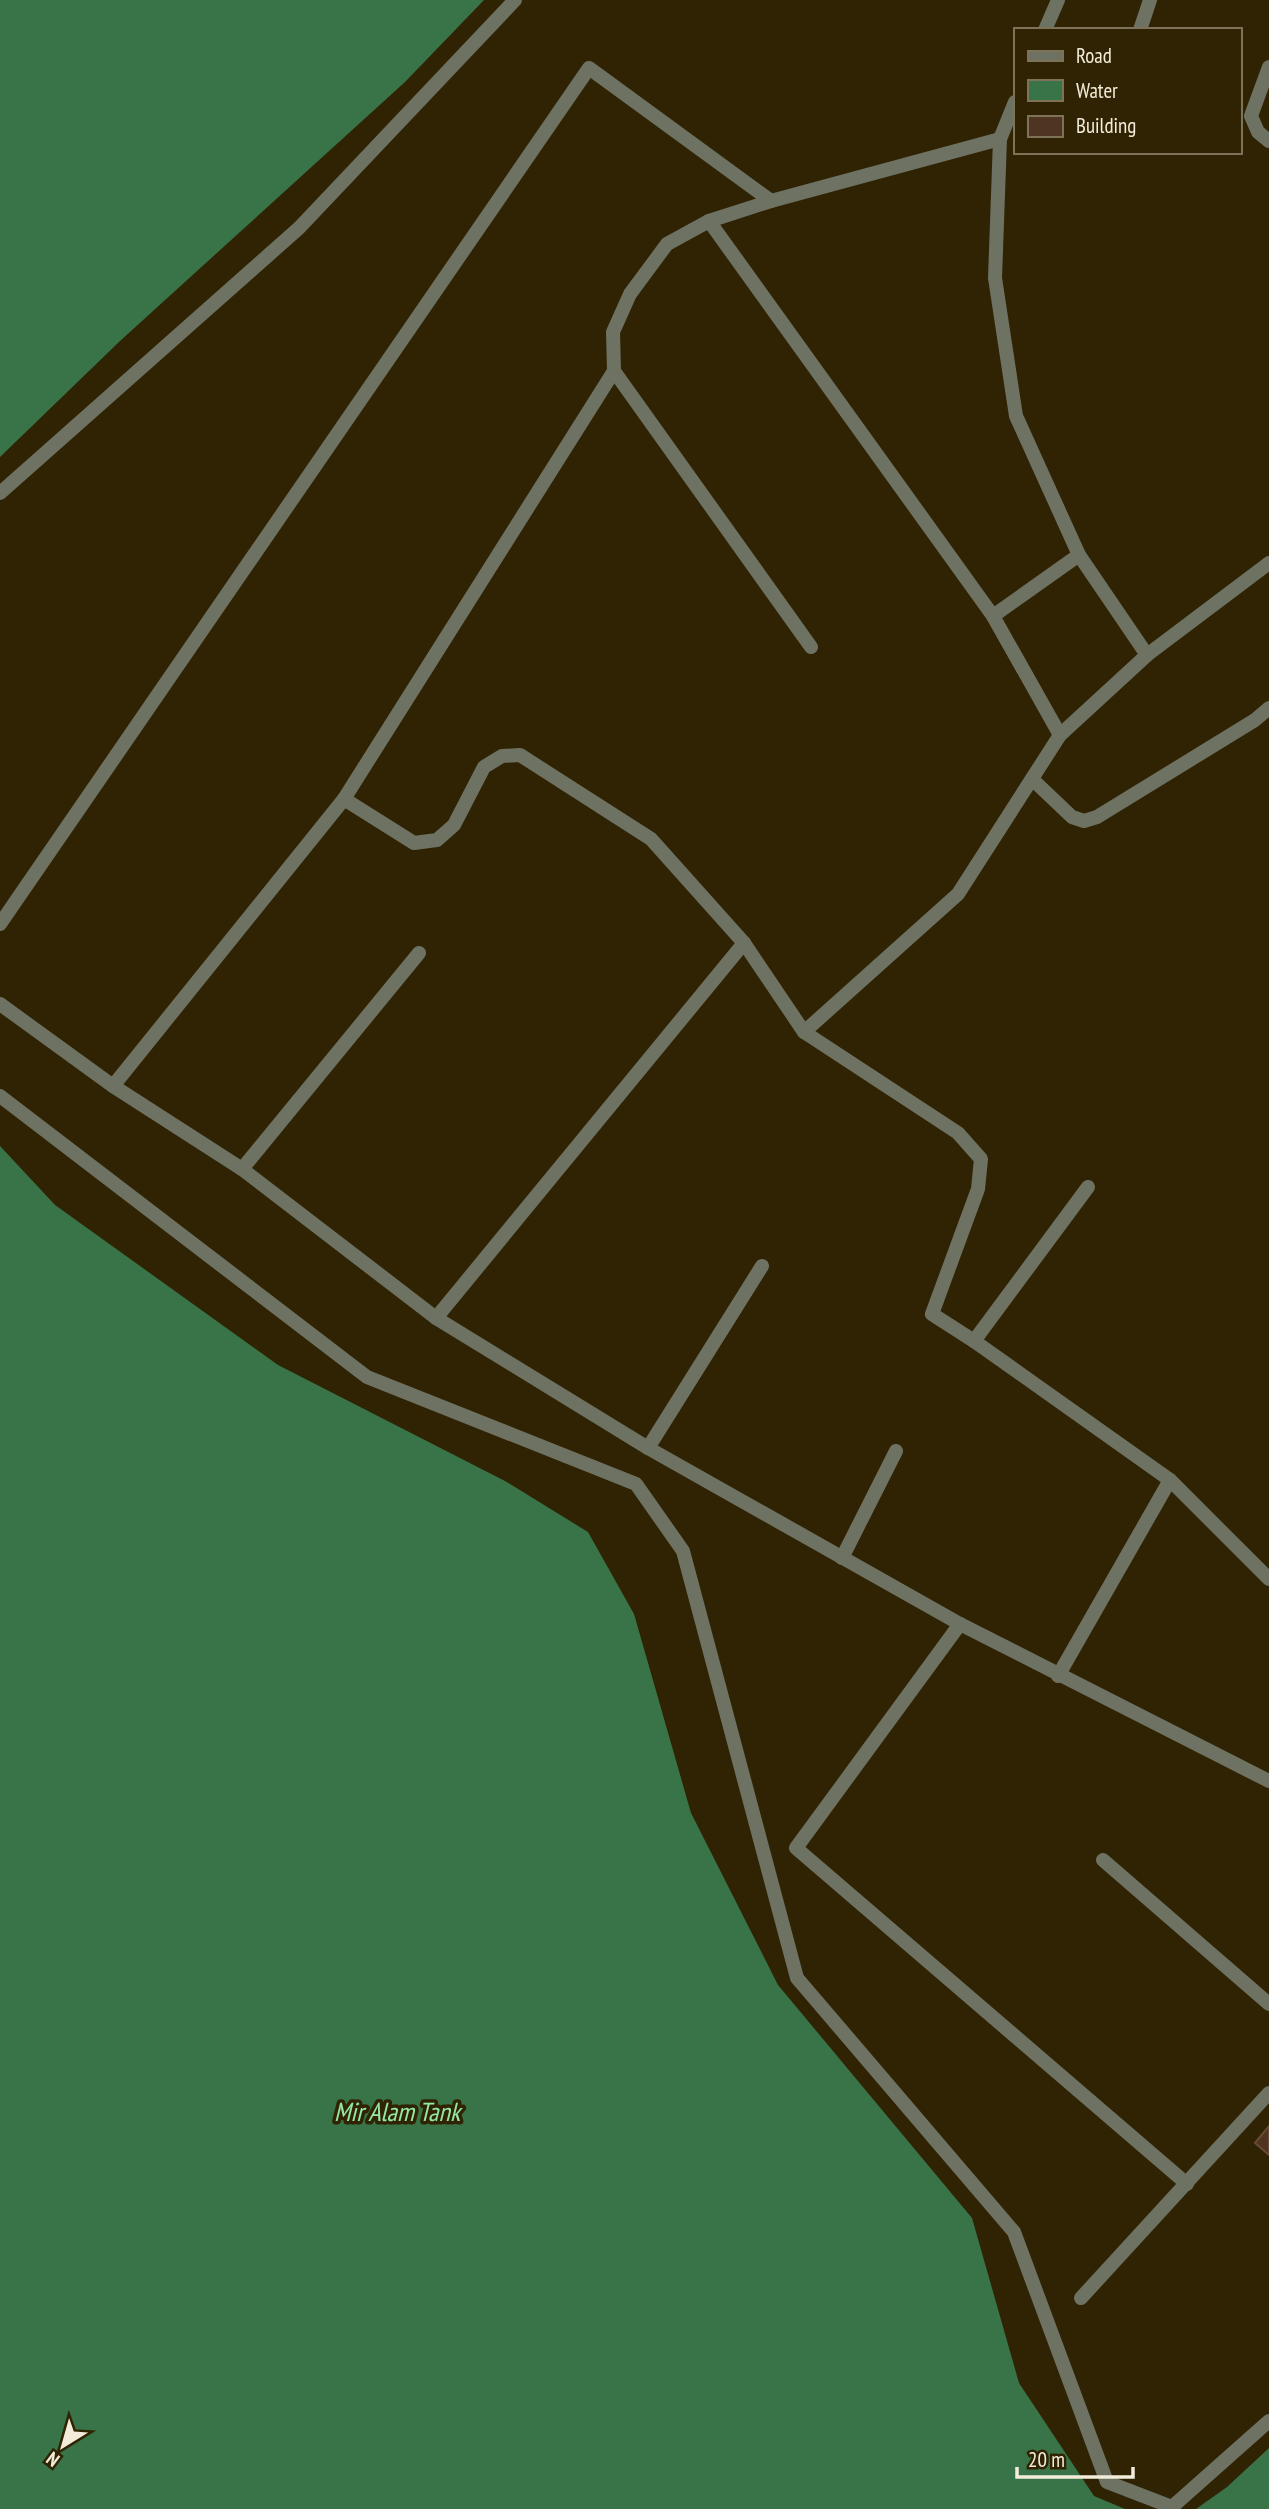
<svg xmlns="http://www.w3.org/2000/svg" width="1269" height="2509" font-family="'PT Sans Narrow',sans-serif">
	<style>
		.water { fill: #397449 }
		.building { fill: #4f3421; stroke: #684b37; stroke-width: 2 }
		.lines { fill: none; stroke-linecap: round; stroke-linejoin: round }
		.minor { stroke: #6e7263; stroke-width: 14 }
		.labels { text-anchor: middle; stroke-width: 7; stroke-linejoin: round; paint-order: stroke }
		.water-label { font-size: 26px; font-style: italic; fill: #93e8a7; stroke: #2f2303 }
	</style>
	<rect width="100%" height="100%" fill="#2f2303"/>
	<g class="water">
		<polygon points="0,0 484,0 405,82 120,341 0,457"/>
		<polygon points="0,1146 55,1205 278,1365 505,1481 588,1532 634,1614 691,1813 778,1985 972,2218 1019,2383 1094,2496 1125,2509 0,2509"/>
		<polygon points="1269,2448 1269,2509 1196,2509 1227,2487"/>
	</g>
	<polygon class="building" points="1269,2126 1269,2155 1255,2143"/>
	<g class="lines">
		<g class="minor">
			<polyline points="1045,30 1058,0"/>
			<polyline points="1140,30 1150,0"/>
			<polyline points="1269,67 1251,116 1258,132 1269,141"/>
			<polyline points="1015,102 1000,139 995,278 1016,416 1079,555 1147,655"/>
			<polyline points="709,221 993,616 1060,735"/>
			<polyline points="614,371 811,647"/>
			<polyline points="0,493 299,228 515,0"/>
			<polyline points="993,616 1079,555"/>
			<polyline points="1032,779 1072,817 1084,821 1097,817 1255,720 1269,708"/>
			<polyline points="344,799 414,843 437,840 454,825 484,767 502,756 520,755 651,839 744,943 804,1032 958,1133 981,1159 978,1189 932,1314 974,1341 1170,1480 1269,1579"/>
			<polyline points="0,924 589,68 771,201"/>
			<polyline points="0,1004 113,1086 242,1169 436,1318 648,1448 960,1624 1269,1781"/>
			<polyline points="804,1032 958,894 1060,735 1147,655 1269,563"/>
			<polyline points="113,1086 344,799 614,371 613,332 630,294 667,244 709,221 771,201 1000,139"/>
			<polyline points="0,1096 367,1377 636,1484 683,1551 797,1978 1014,2232 1107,2482 1172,2507 1269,2421"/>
			<polyline points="242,1169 419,953"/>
			<polyline points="436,1318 744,943"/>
			<polyline points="974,1341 1088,1187"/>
			<polyline points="648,1448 762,1266"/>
			<polyline points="842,1558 896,1451"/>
			<polyline points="960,1624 796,1848 1187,2184"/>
			<polyline points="1058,1676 1170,1480"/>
			<polyline points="1103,1860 1269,2004"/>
			<polyline points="1081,2298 1269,2093"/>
		</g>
	</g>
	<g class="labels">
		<g class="water-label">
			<text x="397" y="2121">Mir Alam Tank</text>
		</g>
	</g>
	<rect x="1014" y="28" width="228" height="126" fill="#2f2303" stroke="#7d7359" stroke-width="2"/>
	<rect x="1028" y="51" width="35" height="10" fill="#6e7263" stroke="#7d7359" stroke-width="2"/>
	<text x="1076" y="63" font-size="21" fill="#f3ecda">Road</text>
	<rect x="1028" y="80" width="35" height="21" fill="#397449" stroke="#7d7359" stroke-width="2"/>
	<text x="1076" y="98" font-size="21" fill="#f3ecda">Water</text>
	<rect x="1028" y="116" width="35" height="21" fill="#4f3421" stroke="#7d7359" stroke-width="2"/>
	<text x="1076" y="133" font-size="21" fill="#f3ecda">Building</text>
	<g transform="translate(63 2446) rotate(217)" stroke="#2f2303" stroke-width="5" paint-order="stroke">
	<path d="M0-5L12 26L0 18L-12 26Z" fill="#f3ecda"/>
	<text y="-10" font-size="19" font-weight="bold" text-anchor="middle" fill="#f3ecda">N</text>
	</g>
	<path d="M1017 2467v10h116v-10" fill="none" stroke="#f3ecda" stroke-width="3.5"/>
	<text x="1028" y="2467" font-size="21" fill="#f3ecda" stroke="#2f2303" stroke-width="5" paint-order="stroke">20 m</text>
</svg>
